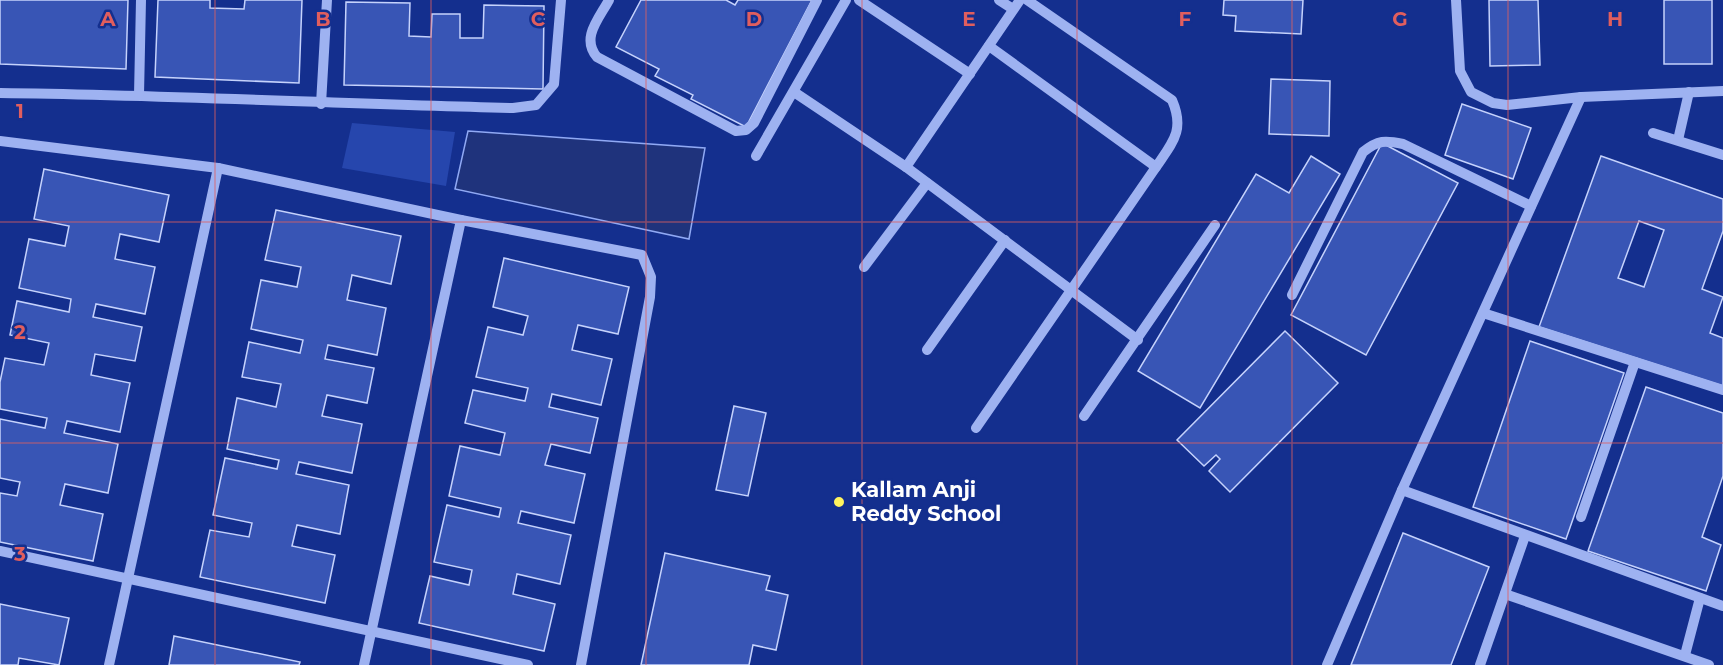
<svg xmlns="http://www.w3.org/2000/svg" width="1723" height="665" font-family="Montserrat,sans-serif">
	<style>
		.green { fill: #2646ad }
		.water { fill: #1f337c; stroke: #90a9f4; stroke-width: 1.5 }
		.building { fill: #3855b5; stroke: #c5d2fc; stroke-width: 1.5; fill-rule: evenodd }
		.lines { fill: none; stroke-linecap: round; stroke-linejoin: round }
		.minor { stroke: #9eb2f1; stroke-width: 10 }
		.grid { fill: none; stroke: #e05e5e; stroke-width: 1.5; stroke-opacity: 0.55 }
		.poi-dot { fill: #fff35e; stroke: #142f8e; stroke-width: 2 }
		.labels { text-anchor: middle; stroke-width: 5; stroke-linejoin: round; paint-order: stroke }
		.poi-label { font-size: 21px; font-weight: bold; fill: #fff; stroke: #142f8e; text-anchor: start }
		.grid-label { font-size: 20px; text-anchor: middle; font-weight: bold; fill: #e05e5e; stroke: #142f8e; stroke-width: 5; stroke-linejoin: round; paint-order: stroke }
	</style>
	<rect width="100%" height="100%" fill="#142f8e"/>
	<polygon class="green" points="352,123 455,132 446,186 342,168"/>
	<polygon class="water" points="468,131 705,148 689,239 455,189"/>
	<g class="building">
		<polygon points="0,0 128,0 126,69 0,64"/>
		<polygon points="158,0 210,0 210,8 244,9 245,0 302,0 299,83 155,77"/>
		<polygon points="641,0 726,0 735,5 738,0 812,0 746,127 691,99 693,95 655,76 659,69 616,47"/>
		<polygon points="1224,0 1303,0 1301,34 1235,31 1236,16 1223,15"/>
		<polygon points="1489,0 1538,0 1540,65 1490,66"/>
		<rect x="1664" y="0" width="48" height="64"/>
		<polygon points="346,2 410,3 409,36 431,37 432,14 460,14 460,38 483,38 484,5 544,6 543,89 344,85"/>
		<polygon points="1271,79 1330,81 1329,136 1269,134"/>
		<polygon points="1462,104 1531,128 1513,179 1445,155"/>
		<polygon points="1382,143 1458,183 1366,355 1291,315"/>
		<polygon points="1311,156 1340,174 1200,408 1138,371 1256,174 1289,193"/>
		<path d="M1601,156L1723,199V231L1702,289L1723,297L1710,333L1723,338V386L1539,327ZM1639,221L1664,230L1644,287L1618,278Z"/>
		<polygon points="44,169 169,195 159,242 120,234 115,259 155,267 145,314 96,304 93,317 142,327 135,361 95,354 91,375 130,383 120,432 67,421 64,433 118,444 108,493 65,484 60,505 103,514 93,561 0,542 0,493 17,496 20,482 0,478 0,419 45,428 47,418 0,409 0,382 5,358 44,365 49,343 10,335 17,301 69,312 71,299 19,288 29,239 65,246 69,226 34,219"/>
		<polygon points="276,210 401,236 391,284 352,275 347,300 386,308 377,355 328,345 325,359 374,368 367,403 327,395 322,416 362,424 352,473 299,462 296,474 349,485 340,534 297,525 292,546 335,555 325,603 200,577 210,530 249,537 252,523 213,515 225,458 277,469 279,460 227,449 237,398 276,407 281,384 242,377 249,342 300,353 303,340 251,329 261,280 297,287 301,267 265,260"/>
		<polygon points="504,258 629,287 618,334 578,325 572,350 612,359 601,405 552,394 549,407 598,418 590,453 551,444 545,465 585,474 574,523 521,511 518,523 571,535 560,584 517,574 513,594 555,604 544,651 419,623 430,576 469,585 472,570 434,562 447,505 499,517 501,508 449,496 460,446 500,455 505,433 465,423 473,390 525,401 528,388 476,377 488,327 523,335 528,316 493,307"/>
		<polygon points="1285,331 1338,383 1230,492 1209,471 1220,459 1216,455 1204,466 1177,440"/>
		<polygon points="1530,341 1624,373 1566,539 1473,507"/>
		<polygon points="1646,387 1723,413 1723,476 1702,537 1721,545 1706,591 1588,551"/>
		<polygon points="734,406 766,413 748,496 716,490"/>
		<polygon points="1403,533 1489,567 1451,665 1351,665"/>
		<polygon points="665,553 770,576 766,590 788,595 776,650 753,645 749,665 641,665"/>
		<polygon points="0,604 69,618 59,665 19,658 18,665 0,665"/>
		<polygon points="174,636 300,662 299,665 169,665"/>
	</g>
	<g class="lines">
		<g class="minor">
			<path d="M609,0C598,20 581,38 597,57L736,131L746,130L754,123L817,0"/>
			<polyline points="859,0 970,74"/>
			<polyline points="999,0 1013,9"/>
			<polyline points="1020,0 906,167 1138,340"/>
			<path d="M1027,0L1172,100C1185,130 1173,142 1156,167"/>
			<polyline points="1456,0 1460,71 1471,92 1493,103 1507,105 1581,97 1723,91"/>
			<polyline points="794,92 906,167"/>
			<path d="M0,93C171,95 342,104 513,108L536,105L554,84L561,0"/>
			<polyline points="139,95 141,0"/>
			<polyline points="321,104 327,0"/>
			<polyline points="1653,133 1723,155"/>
			<polyline points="1678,140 1689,92"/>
			<polyline points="0,141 218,168 461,220 642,255 651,277 650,297 581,665"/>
			<polyline points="756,156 846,0"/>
			<polyline points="864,267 927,183"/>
			<path d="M1292,295L1363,152C1378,140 1385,140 1403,144L1531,206"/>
			<polyline points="1483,313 1723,390"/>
			<polyline points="927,350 1005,240"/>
			<polyline points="1084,416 1215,225"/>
			<polyline points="976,428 1156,167 989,46"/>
			<polyline points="1402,490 1723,606"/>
			<polyline points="1581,517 1635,362"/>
			<polyline points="0,551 528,665"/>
			<polyline points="1505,594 1709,665"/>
			<polyline points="1685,655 1700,598"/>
			<polyline points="109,665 218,168"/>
			<polyline points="364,665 461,220"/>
			<polyline points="1327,665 1402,490 1581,97"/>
			<polyline points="1480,665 1525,536"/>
		</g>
	</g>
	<path class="grid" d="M215,0V665M431,0V665M646,0V665M862,0V665M1077,0V665M1292,0V665M1508,0V665M0,222H1723M0,443H1723"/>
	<circle class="poi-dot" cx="839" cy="502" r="6"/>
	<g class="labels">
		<g class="poi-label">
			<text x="851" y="497">Kallam Anji<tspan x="851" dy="24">Reddy School</tspan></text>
		</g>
	</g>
	<g class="grid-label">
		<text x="108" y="26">A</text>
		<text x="323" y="26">B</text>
		<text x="538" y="26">C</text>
		<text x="754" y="26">D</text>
		<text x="969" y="26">E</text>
		<text x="1185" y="26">F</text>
		<text x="1400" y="26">G</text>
		<text x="1615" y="26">H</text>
		<text x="20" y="118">1</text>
		<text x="20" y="339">2</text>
		<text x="20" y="561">3</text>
	</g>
</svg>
